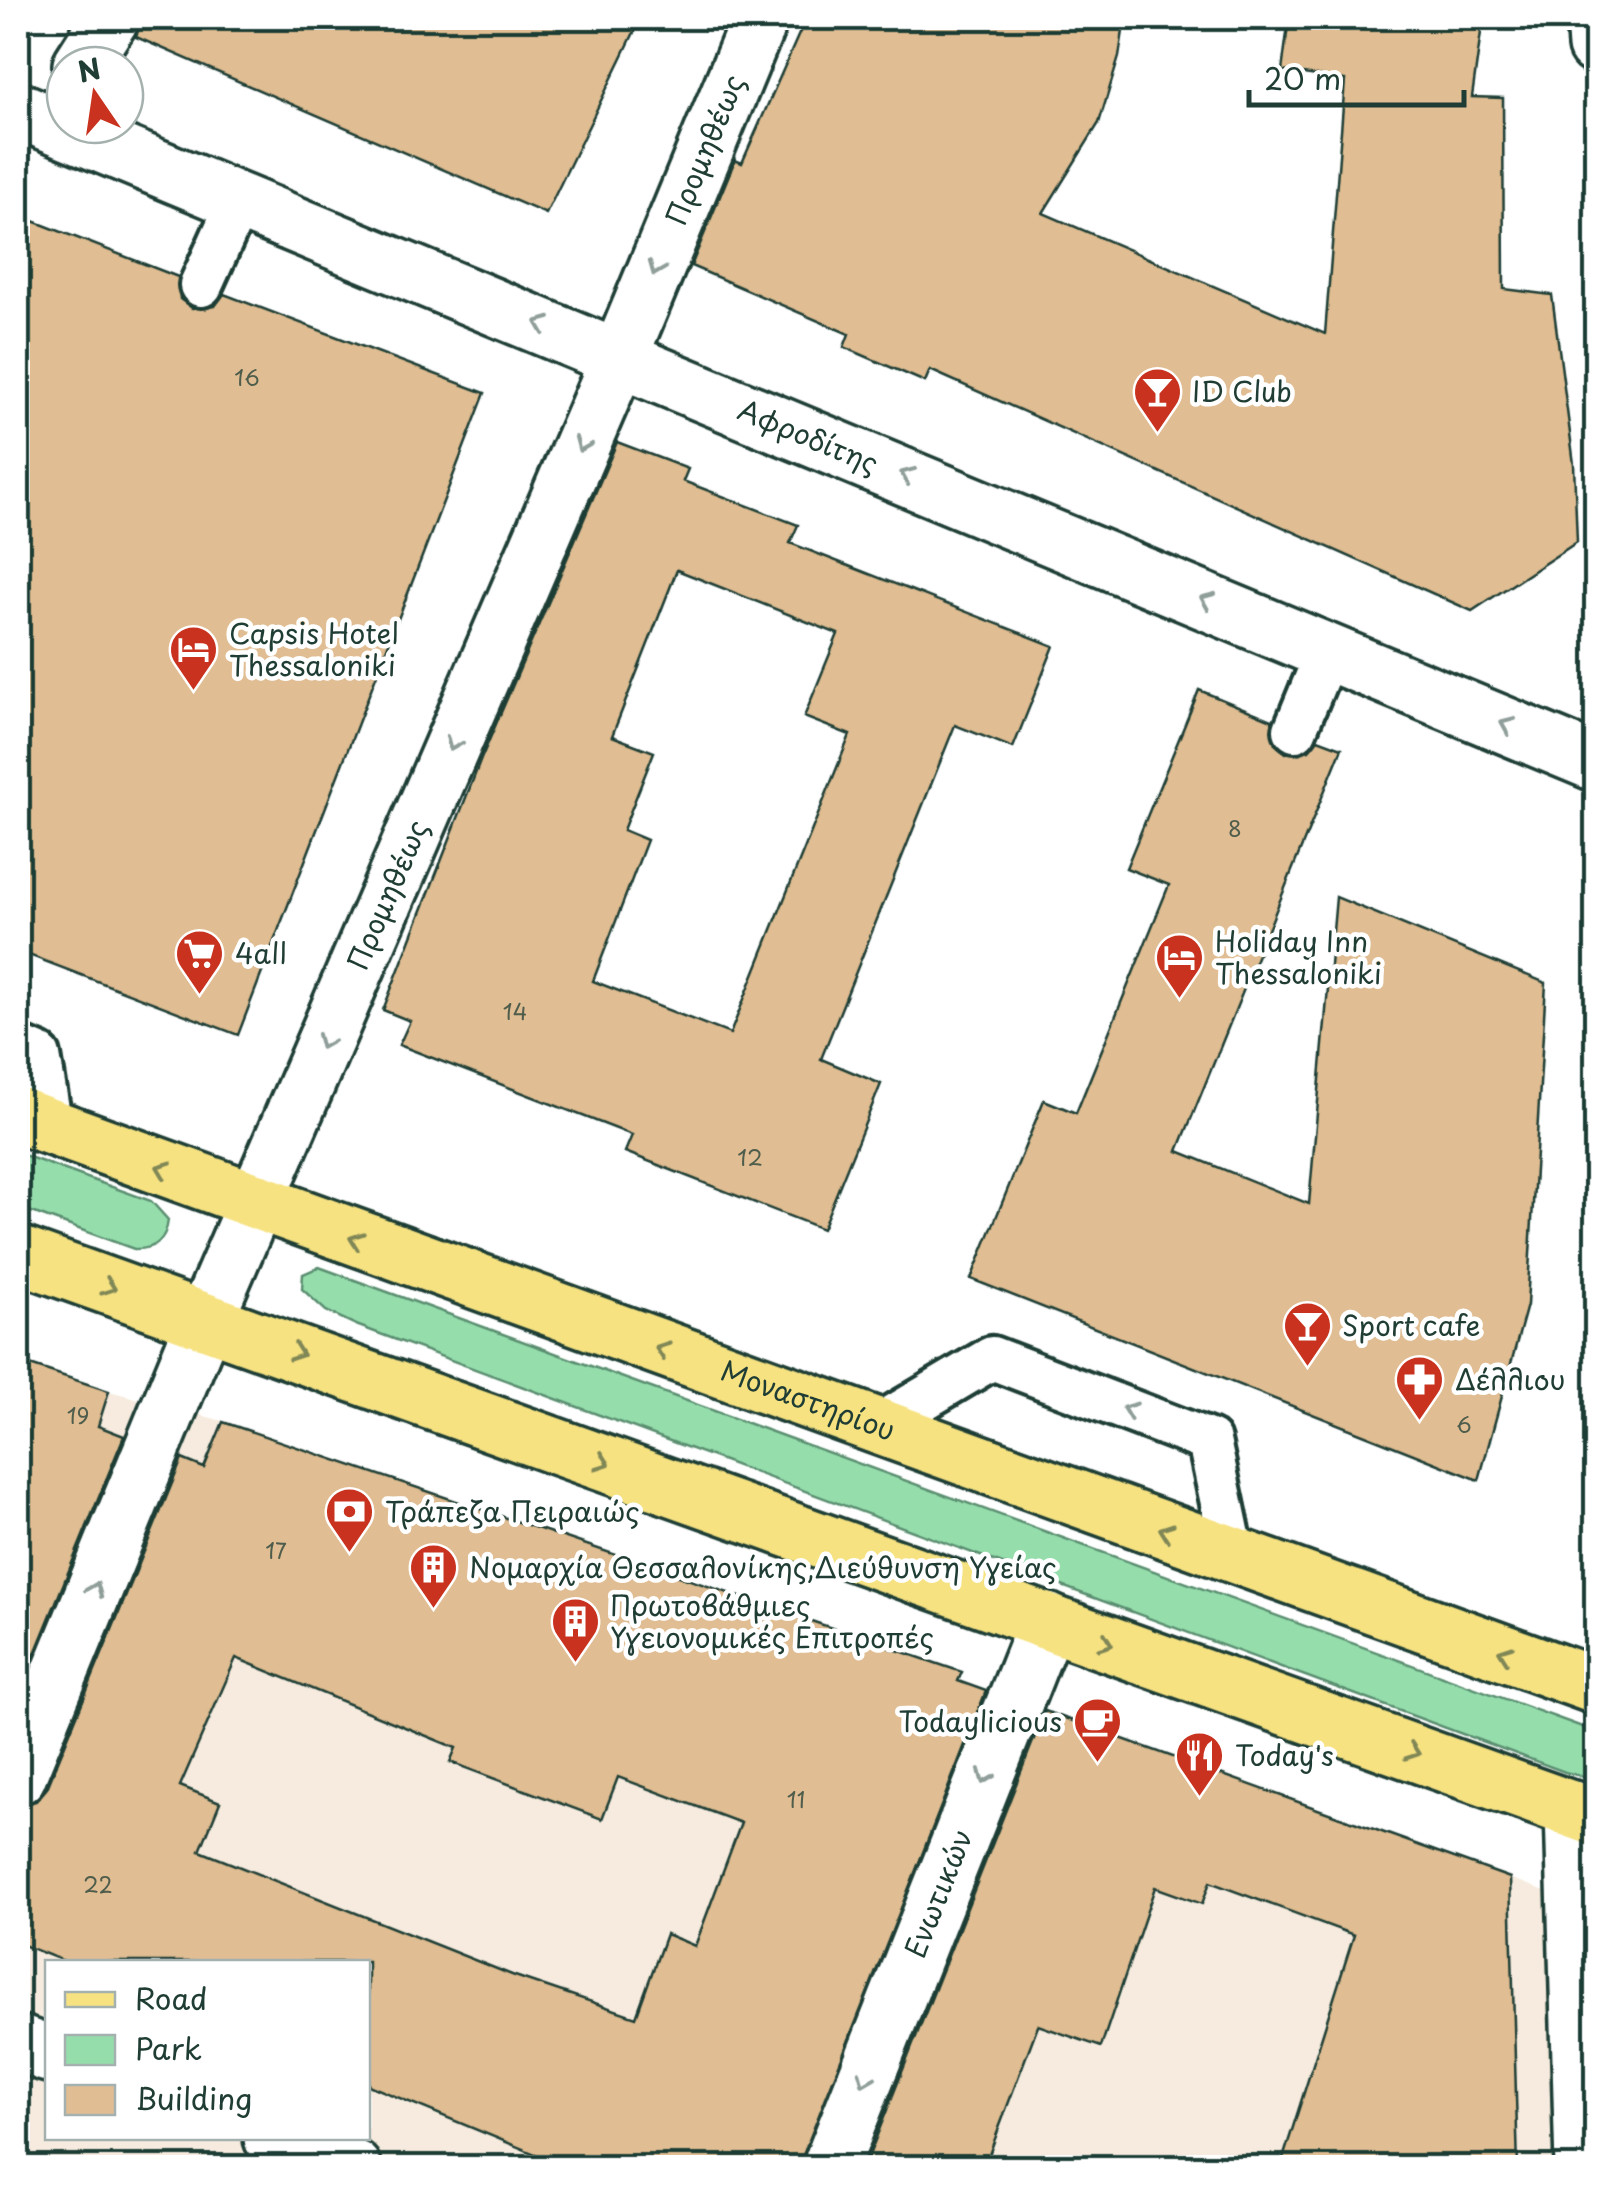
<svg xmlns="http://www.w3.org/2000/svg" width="1614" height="2185" font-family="'Playpen Sans',sans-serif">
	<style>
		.built { fill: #f6ebde; fill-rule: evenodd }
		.green { fill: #95deac; stroke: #5a8e70; stroke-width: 2.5 }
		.building { fill: #e0bd92; stroke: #1f3d34; stroke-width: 2.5; fill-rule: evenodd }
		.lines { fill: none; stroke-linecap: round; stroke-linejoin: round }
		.service-casing { stroke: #1f3d34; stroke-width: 50 }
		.minor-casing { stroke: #1f3d34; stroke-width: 62 }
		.primary-casing { stroke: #1f3d34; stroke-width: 62 }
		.service { stroke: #fff; stroke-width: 42 }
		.minor { stroke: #fff; stroke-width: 55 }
		.primary { stroke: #f6e281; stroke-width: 55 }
		.oneway { stroke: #8f9e9a }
		.oneway2 { stroke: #808757 }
		.labels { text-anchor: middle; stroke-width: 9; stroke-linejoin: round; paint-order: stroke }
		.number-label { font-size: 22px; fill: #4f5d4c }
		.street-label { font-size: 28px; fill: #1f3d34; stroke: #fff }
		.poi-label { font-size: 28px; fill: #1f3d34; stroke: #fff; text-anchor: start }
	</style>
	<rect width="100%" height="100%" fill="#fff"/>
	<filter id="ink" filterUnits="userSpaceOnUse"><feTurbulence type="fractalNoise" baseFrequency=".01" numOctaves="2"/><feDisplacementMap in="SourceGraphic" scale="20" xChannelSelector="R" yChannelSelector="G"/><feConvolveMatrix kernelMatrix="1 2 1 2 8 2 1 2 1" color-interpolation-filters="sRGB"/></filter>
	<g filter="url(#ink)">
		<path class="built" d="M18,1360L109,1391L223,1421L962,1672L825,2023L911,2054L1044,1711L1548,1892L1596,2167H18ZM48,1962H368V2138H48Z"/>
		<g class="green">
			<path d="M18,1153L151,1201L168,1220C166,1240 154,1250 134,1249L18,1207Z"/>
			<polygon points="319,1267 1596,1732 1596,1780 1565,1772 356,1325 326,1311 302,1289 303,1274"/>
		</g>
		<g class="building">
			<polygon points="142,18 641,18 546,214 136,37"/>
			<polygon points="806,18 1125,18 1119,57 1099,123 1043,213 1325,334 1345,80 1282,71 1289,18 1483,18 1472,97 1503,98 1504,289 1552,295 1574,464 1577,542 1472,611 930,370 925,382 844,347 849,334 691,266 735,160 742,163"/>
			<polygon points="18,215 178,277 180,299 192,308 215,306 224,294 485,393 238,1035 18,951"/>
			<path d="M617,442L688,469L683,481L798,525L790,543L1054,646L1013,748L955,725L821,1059L881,1084L822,1229L625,1152L632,1135L399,1045L410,1021L383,1010L481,759ZM677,570L838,634L804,717L850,735L730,1034L593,981L647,840L623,830L654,752L612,736Z"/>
			<polygon points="1199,690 1272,720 1275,744 1286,753 1309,750 1318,739 1342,748 1178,1151 1309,1204 1336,897 1546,983 1527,1305 1479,1480 971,1279 1044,1100 1076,1113 1169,885 1126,868"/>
			<polygon points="18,1361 109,1391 98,1426 124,1436 18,1695"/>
			<path d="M223,1422L962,1672L958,1681L986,1691L800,2168H569L368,2085V1962H66L18,1943V1806L36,1801L47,1788L182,1459L204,1468ZM236,1658L456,1748L450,1762L602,1819L618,1777L741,1823L695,1946L666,1934L636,2017L512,1975L200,1851L220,1802L180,1786Z"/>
			<polygon points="1045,1711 1510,1878 1518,2168 1280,2168 1354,1935 1210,1882 1202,1904 1155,1887 1101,2047 1038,2025 984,2168 864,2168"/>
		</g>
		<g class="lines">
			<defs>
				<g id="service">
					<polyline points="201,285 239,201"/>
					<polyline points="1295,730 1328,650"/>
					<polyline points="18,1047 39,1056 51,1127"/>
					<polyline points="876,1427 992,1358 1209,1441 1233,1555"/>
				</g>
				<g id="minor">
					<polyline points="1594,18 1596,46"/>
					<polyline points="81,65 111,18"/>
					<path id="s1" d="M18,110L1596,763"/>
					<path id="s2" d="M18,1776L205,1320L620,356L760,18"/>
					<polyline points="1573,1809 1583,2168"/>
					<polyline points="18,2043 48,2054"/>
					<polyline points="272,2138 353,2168"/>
					<path id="s3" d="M830,2168L1047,1621"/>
				</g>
				<g id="primary">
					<path id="s4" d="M18,1115L1596,1686"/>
					<polyline points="18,1254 1596,1818"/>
				</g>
			</defs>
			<use href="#service" class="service-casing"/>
			<use href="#minor" class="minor-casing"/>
			<use href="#primary" class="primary-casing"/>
			<use href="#service" class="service"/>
			<use href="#minor" class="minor"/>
			<use href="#primary" class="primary"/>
		</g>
		<defs><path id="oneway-chevron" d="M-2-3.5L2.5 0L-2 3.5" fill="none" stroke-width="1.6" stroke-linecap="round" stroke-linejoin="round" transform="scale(2.5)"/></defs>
		<g class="oneway">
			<use href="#oneway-chevron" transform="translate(656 269) rotate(112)"/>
			<use href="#oneway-chevron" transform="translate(542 324) rotate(-158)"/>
			<use href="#oneway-chevron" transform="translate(582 445) rotate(113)"/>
			<use href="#oneway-chevron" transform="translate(907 475) rotate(-157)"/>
			<use href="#oneway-chevron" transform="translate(1207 600) rotate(-157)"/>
			<use href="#oneway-chevron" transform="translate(1507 725) rotate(-157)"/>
			<use href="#oneway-chevron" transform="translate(453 744) rotate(113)"/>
			<use href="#oneway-chevron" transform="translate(324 1042) rotate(113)"/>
			<use href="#oneway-chevron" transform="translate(1129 1410) rotate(-159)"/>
			<use href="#oneway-chevron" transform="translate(95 1589) rotate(-68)"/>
			<use href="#oneway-chevron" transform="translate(985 1777) rotate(112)"/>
			<use href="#oneway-chevron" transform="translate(865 2079) rotate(112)"/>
		</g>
		<g class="oneway2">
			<use href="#oneway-chevron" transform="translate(163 1169) rotate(-159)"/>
			<use href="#oneway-chevron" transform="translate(356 1240) rotate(-160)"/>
			<use href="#oneway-chevron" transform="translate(109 1287) rotate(20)"/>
			<use href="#oneway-chevron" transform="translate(662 1350) rotate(-160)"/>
			<use href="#oneway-chevron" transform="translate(297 1353) rotate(20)"/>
			<use href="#oneway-chevron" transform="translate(603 1462) rotate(20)"/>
			<use href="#oneway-chevron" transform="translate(1166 1531) rotate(-160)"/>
			<use href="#oneway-chevron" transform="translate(1106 1643) rotate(20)"/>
			<use href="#oneway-chevron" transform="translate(1505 1653) rotate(-160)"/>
			<use href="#oneway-chevron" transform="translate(1413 1752) rotate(20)"/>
		</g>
	</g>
	<defs>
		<symbol id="bar-pin" viewBox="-11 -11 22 30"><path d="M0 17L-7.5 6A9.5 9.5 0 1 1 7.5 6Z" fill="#c8321e" stroke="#fff"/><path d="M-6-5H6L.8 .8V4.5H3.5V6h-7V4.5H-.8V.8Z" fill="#fff"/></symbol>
		<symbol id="hotel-pin" viewBox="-11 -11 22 30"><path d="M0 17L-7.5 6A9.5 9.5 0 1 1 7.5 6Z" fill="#c8321e" stroke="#fff"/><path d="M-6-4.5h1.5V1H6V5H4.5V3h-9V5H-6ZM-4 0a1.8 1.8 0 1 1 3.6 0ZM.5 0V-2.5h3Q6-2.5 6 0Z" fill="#fff"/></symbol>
		<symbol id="supermarket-pin" viewBox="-11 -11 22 30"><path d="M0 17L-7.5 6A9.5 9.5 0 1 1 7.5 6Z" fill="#c8321e" stroke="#fff"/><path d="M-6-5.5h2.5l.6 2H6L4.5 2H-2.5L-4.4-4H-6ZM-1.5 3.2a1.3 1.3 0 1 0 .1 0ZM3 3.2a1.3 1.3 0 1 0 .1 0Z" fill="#fff"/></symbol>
		<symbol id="pharmacy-pin" viewBox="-11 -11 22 30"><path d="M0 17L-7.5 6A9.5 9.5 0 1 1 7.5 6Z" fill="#c8321e" stroke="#fff"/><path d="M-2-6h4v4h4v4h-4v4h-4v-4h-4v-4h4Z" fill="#fff"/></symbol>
		<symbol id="bank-pin" viewBox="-11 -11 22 30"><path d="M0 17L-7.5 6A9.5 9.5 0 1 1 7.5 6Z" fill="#c8321e" stroke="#fff"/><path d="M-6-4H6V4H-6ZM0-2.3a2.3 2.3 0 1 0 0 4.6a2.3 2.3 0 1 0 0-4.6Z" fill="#fff"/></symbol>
		<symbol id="building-pin" viewBox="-11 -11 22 30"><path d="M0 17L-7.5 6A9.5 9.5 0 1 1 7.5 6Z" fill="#c8321e" stroke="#fff"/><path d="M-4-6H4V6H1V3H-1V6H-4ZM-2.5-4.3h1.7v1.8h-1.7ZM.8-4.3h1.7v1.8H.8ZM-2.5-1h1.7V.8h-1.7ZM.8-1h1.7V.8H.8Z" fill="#fff"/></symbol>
		<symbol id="cafe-pin" viewBox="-11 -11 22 30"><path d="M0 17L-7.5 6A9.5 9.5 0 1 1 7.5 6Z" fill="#c8321e" stroke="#fff"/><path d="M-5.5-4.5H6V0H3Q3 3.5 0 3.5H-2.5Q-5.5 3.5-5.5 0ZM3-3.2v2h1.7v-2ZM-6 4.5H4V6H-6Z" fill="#fff"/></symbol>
		<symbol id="restaurant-pin" viewBox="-11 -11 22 30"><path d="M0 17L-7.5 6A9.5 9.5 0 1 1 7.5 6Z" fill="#c8321e" stroke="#fff"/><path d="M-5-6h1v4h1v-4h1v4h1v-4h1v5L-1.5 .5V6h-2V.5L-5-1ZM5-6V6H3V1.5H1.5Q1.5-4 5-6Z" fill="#fff"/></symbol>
	</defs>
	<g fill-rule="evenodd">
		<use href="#bar-pin" x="1130" y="364" width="55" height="75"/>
		<use href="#hotel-pin" x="166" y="622" width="55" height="75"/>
		<use href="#supermarket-pin" x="172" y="926" width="55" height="75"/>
		<use href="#hotel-pin" x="1152" y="930" width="55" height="75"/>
		<use href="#bar-pin" x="1280" y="1298" width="55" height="75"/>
		<use href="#pharmacy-pin" x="1392" y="1352" width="55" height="75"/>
		<use href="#bank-pin" x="322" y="1484" width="55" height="75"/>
		<use href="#building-pin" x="406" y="1540" width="55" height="75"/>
		<use href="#building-pin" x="548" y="1594" width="55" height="75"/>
		<use href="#cafe-pin" x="1070" y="1694" width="55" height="75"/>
		<use href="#restaurant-pin" x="1172" y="1728" width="55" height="75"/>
	</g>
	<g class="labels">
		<g class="number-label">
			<text x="247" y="386">16</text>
			<text x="1235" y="837">8</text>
			<text x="515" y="1020">14</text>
			<text x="750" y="1166">12</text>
			<text x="78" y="1424">19</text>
			<text x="1464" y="1433">6</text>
			<text x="276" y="1559">17</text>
			<text x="796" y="1808">11</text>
			<text x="98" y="1893">22</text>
		</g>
		<g class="street-label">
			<text dy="10" stroke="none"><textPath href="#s2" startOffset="1765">Προμηθέως</textPath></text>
			<text dy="10" stroke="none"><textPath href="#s1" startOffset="855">Αφροδίτης</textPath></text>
			<text dy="10" stroke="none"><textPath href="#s2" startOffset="955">Προμηθέως</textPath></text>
			<text dy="10" stroke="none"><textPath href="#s4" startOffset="840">Μοναστηρίου</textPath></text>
			<text dy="10" stroke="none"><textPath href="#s3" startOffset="295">Ενωτικών</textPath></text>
		</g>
		<g class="poi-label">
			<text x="1192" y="402">ID Club</text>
			<text x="229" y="644">Capsis Hotel<tspan x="229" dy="32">Thessaloniki</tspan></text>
			<text x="1215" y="952">Holiday Inn<tspan x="1215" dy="32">Thessaloniki</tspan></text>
			<text x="235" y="964">4all</text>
			<text x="1342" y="1336">Sport cafe</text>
			<text x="1455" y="1390">Δέλλιου</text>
			<text x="385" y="1522">Τράπεζα Πειραιώς</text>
			<text x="469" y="1578">Νομαρχία Θεσσαλονίκης,Διεύθυνση Υγείας</text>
			<text x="610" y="1616">Πρωτοβάθμιες<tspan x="610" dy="32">Υγειονομικές Επιτροπές</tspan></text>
			<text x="1062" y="1732" text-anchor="end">Todaylicious</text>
			<text x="1235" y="1766">Today's</text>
		</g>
	</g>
	<rect width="1614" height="2185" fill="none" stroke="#fff" stroke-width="60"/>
	<rect x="30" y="30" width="1554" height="2125" fill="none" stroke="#1f3d34" stroke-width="4" filter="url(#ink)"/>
	<rect x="45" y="1960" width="325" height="180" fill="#ffffff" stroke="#a5b1ae" stroke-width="2.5"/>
	<rect x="65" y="1992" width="50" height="15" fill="#f6e281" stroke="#a5b1ae" stroke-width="2.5"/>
	<text x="135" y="2010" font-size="30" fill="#1f3d34">Road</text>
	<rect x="65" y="2035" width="50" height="30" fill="#95deac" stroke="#a5b1ae" stroke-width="2.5"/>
	<text x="135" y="2060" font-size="30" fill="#1f3d34">Park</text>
	<rect x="65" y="2085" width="50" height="30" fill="#e0bd92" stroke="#a5b1ae" stroke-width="2.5"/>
	<text x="135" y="2110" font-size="30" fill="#1f3d34">Building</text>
	<g transform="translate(95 95) rotate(347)"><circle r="48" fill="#ffffff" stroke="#a5b1ae" stroke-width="2.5"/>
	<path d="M0-8L18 38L0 25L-18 38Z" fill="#c8321e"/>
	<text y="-15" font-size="28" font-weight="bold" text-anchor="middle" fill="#1f3d34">N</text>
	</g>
	<path d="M1249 90v15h215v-15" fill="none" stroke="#1f3d34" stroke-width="5"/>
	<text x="1264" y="90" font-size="30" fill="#1f3d34" stroke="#ffffff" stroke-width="8" paint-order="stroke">20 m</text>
</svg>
